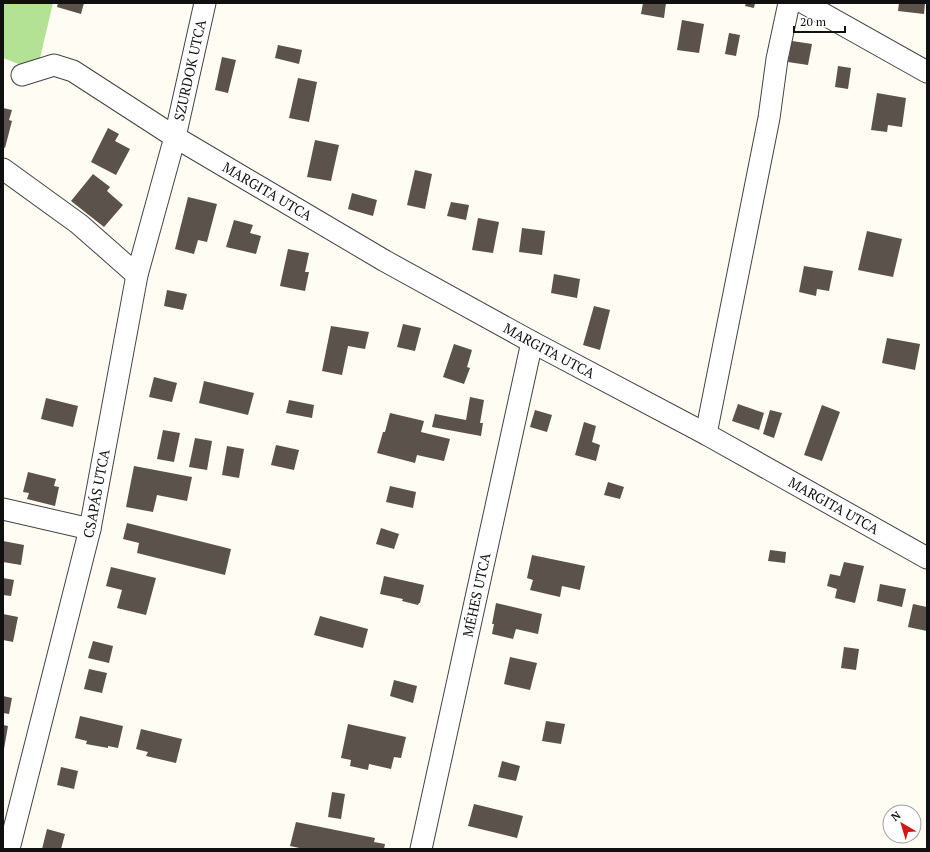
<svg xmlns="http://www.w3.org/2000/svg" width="930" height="852" font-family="'PT Serif',serif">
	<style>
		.forest { fill: #b3e295 }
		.building { fill: #5a524b }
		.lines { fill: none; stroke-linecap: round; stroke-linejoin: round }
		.minor-casing { stroke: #434343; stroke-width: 23 }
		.minor { stroke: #fff; stroke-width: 21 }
		.labels { text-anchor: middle; stroke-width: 4; stroke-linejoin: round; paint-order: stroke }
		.street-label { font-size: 14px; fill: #101010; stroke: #fff }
	</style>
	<rect width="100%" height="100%" fill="#fffdf3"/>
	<polygon class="forest" points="3,3 53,3 37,71 3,58"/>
	<g class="building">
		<polygon points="58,3 84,3 81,14 57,7"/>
		<polygon points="643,3 666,3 664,18 641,14"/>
		<polygon points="746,3 755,3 754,8 745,6"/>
		<polygon points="899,3 925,3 924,14 898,11"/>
		<polygon points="682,20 704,24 699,53 677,50"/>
		<polygon points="729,33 740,35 736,56 725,54"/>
		<polygon points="792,41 812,44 808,65 788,62"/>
		<polygon points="278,45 302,50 299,64 275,58"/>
		<polygon points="222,57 236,60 228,93 215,90"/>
		<polygon points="838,66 851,68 848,89 835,87"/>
		<polygon points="298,78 317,82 309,122 289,118"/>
		<polygon points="877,93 906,98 902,127 888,125 887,132 871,130"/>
		<polygon points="3,108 12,110 9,120 12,121 5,148 3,147"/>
		<polygon points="108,128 119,134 115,141 130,149 116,175 91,162"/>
		<polygon points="315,140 339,145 331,181 307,177"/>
		<polygon points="415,170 432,174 425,209 407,205"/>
		<polygon points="93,174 110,187 107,191 123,205 104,227 71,201"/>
		<polygon points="352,193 377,200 373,216 348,209"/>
		<polygon points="188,197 217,204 207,242 198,240 194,254 175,249"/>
		<polygon points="451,202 469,205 466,220 447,216"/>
		<polygon points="478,218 499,222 493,253 472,250"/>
		<polygon points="234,220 253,225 250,233 261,236 256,254 226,247"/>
		<polygon points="522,228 545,231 542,255 519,252"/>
		<polygon points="867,231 902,239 893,277 858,270"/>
		<polygon points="288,249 309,253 305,272 309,272 305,291 280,286"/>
		<polygon points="804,266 833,271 829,291 817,289 816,296 799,292"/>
		<polygon points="554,274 580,279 577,298 551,293"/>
		<polygon points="167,290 187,294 183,310 164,306"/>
		<polygon points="594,306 610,310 600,350 583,345"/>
		<polygon points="403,324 421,328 415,351 397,347"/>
		<polygon points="331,326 369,332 365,349 348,346 342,375 322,371"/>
		<polygon points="887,338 920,344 915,370 882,363"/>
		<polygon points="454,344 472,350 467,367 470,368 464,384 443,377"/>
		<polygon points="154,377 177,383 172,402 149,397"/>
		<polygon points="204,381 254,393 248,415 199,403"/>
		<polygon points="470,397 484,400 480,423 483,423 481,436 432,427 435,414 466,420"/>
		<polygon points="46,398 78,406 73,427 41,419"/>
		<polygon points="289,400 314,405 312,418 286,413"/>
		<polygon points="738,404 764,413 759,430 732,421"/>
		<polygon points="822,405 840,412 822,461 804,455"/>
		<polygon points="535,410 552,415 547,432 530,427"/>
		<polygon points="770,410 782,413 774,438 763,434"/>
		<polygon points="390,413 424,421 421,432 450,439 444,461 417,455 415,463 377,453 383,432 385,432"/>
		<polygon points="584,422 596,426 592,442 600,445 596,461 575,455"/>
		<polygon points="163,430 180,433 174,462 157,459"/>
		<polygon points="195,438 212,441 207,470 189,467"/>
		<polygon points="276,445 299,450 294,470 271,465"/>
		<polygon points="227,446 244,449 239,478 222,475"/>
		<polygon points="134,466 192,477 187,501 157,495 153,512 126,507"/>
		<polygon points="28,472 56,479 54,486 59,487 55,506 27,499 29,493 23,492"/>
		<polygon points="608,482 624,487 620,499 604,495"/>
		<polygon points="390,486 416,492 413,508 386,502"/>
		<polygon points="127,523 231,549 225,575 137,553 139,543 123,539"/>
		<polygon points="381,528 399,534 394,549 376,544"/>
		<polygon points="3,541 24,545 21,565 3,562"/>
		<polygon points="770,550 786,552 785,563 768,561"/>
		<polygon points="532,555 585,566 580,590 562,586 560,597 530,590 533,580 527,578"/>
		<polygon points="844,562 864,566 855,603 835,598 837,589 827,586 830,574 840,576"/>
		<polygon points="111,567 156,578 146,615 117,608 122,590 106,586"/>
		<polygon points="384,576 424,585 420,603 419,603 418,605 402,601 403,599 380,594"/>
		<polygon points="3,578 14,580 11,596 3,595"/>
		<polygon points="880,584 906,589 902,607 877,601"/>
		<polygon points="496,603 542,614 538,634 516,629 513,639 492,634 494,624 492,624"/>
		<polygon points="913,604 927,607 927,631 908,627"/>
		<polygon points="3,614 18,617 13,642 3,640"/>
		<polygon points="320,616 368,629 363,648 314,635"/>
		<polygon points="93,641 113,646 109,663 88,658"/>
		<polygon points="844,647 859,649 856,670 841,668"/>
		<polygon points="510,657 537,663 530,690 504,684"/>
		<polygon points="89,669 107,673 102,693 84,689"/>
		<polygon points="394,680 417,686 413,703 390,696"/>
		<polygon points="3,696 12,698 9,714 3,713"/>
		<polygon points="80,716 123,726 118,748 108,746 108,748 86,744 87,741 75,738"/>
		<polygon points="546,721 565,724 561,744 542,741"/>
		<polygon points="348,724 406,737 401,758 394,757 391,769 369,764 368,770 350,766 351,760 341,758"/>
		<polygon points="3,725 8,726 4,749 3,749"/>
		<polygon points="141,729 182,739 176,763 146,756 148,752 136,749"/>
		<polygon points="502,761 520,766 516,781 498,777"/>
		<polygon points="61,767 78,771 74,789 57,785"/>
		<polygon points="332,792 345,794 341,819 328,817"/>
		<polygon points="474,804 523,816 517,838 468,826"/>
		<polygon points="296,822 375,838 374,842 385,844 384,849 304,849 290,846"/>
		<polygon points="47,829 65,834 61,849 42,849"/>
	</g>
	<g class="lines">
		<defs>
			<g id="minor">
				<polyline points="804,3 927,72"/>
				<path id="s1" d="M22,75L54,65L73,71L175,137L385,261L532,342L706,434L927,558"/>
				<polyline points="3,169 79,224 137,275"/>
				<polyline points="706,434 769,118 777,59 789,3"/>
				<polyline points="3,509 90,529"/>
				<path id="s2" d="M9,849L90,529L137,275L175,137L205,3"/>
				<path id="s3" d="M421,849L532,342"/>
			</g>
		</defs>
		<use href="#minor" class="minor-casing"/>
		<use href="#minor" class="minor"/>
	</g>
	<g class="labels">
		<g class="street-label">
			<text dy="5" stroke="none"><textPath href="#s2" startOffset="800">SZURDOK UTCA</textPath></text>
			<text dy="5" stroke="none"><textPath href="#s1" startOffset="282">MARGITA UTCA</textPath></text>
			<text dy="5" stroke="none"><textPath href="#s1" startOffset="606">MARGITA UTCA</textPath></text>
			<text dy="5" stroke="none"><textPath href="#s2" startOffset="366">CSAPÁS UTCA</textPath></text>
			<text dy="5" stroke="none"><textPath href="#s1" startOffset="930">MARGITA UTCA</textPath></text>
			<text dy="5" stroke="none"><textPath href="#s3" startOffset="260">MÉHES UTCA</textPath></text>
		</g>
	</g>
	<rect width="930" height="852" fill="none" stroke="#101010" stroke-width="8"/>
	<g transform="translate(902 824) rotate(322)"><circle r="19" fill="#ffffff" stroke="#9f9f9f"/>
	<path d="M0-3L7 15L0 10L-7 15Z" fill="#d11a17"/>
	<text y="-6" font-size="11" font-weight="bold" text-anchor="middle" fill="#101010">N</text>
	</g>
	<path d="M794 26v6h51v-6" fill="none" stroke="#101010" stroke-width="2"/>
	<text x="800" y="26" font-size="12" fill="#101010" stroke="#ffffff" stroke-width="3" paint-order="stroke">20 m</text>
</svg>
